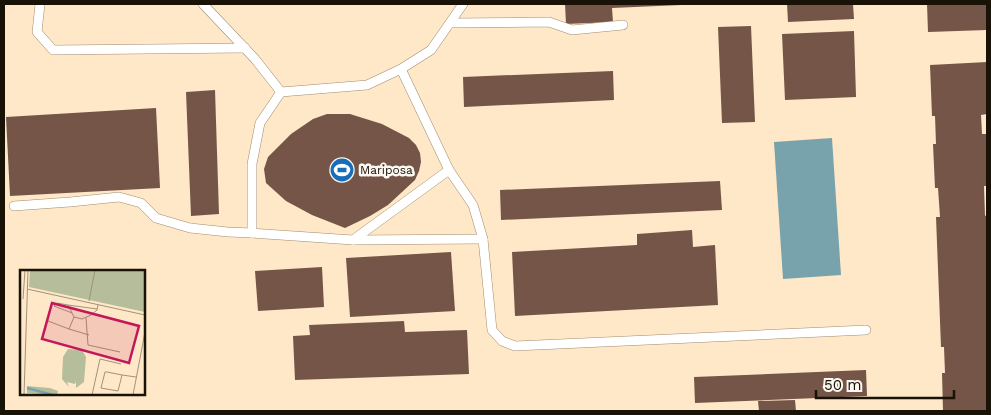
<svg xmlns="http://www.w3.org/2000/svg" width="991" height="415" font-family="'Work Sans',sans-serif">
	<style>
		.water { fill: #78a3ad }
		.building { fill: #755547 }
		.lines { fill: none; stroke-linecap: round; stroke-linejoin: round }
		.service-casing { stroke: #a18c6f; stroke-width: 10 }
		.service { stroke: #fff; stroke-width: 9 }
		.labels { text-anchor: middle; stroke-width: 5; stroke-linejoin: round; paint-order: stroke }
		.poi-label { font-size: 12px; fill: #191207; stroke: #fcf8f1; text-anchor: start }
		.inset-river { fill: none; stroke: #78a3ad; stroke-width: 2.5 }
		.inset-road { fill: none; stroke: #a2927b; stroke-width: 1 }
		.view { fill: #c2185b; fill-opacity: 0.15; stroke: #c2185b; stroke-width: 2.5 }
		.inset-edge { fill: none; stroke: #191207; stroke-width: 2.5 }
	</style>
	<rect width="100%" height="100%" fill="#fee8c8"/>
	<polygon class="water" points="832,138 841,275 783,279 774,142"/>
	<g class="building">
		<polygon points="565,4 681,4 681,5 612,8 613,22 566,24"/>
		<polygon points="787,4 853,4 854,19 788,22"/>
		<polygon points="927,4 987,4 987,30 928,32"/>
		<polygon points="751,26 755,122 722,123 718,27"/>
		<polygon points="854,31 856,97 785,100 782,34"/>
		<polygon points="987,62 987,114 981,115 982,134 987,134 987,186 984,186 985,216 987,215 987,411 943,411 942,373 945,373 944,347 941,347 936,217 940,217 938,188 935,188 933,144 936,144 935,116 932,116 930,65"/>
		<polygon points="613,71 614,100 464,107 463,77"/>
		<polygon points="215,90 219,214 191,216 186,92"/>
		<polygon points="156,108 160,188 10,196 6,117"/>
		<polygon points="327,114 350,114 382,124 409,138 416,145 420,153 421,162 419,171 415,180 388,205 370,216 345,228 312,215 286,201 266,183 264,169 268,157 291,134 313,119"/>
		<polygon points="720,181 722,210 501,220 500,190"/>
		<polygon points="692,230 693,247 715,245 718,305 515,316 512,252 637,245 637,234"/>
		<polygon points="451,252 455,311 350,317 346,258"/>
		<polygon points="322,267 324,307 258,311 255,271"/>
		<polygon points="404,321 405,332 467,330 469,374 295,380 293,336 310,335 309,325"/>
		<polygon points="866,370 867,396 695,403 694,377"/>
		<polygon points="795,400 796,411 759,411 758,401"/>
	</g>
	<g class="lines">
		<defs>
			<g id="service">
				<polyline points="40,4 37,32 53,50 245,48"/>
				<polyline points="203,4 255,59 281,92 367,85 401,69 431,50 463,4"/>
				<polyline points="451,23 549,22 572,30 623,25"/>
				<polyline points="401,69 449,170 473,205 483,239 492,330 502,341 515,346 866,330"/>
				<polyline points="281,92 260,123 252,164 252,233 353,240 483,239"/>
				<polyline points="14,206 70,202 119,197 141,203 156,218 190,228 228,232 252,233"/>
				<polyline points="353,240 449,170"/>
			</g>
		</defs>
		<use href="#service" class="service-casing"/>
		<use href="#service" class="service"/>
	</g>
	<defs>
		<symbol id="stadium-disc" viewBox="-11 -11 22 22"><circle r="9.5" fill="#186dbb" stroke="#fcf8f1"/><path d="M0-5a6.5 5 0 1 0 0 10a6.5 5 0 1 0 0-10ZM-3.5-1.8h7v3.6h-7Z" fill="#fff"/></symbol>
	</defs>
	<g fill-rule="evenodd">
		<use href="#stadium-disc" x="328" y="156" width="28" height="28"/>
	</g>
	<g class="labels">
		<g class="poi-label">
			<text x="360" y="174">Mariposa</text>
		</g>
	</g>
	<g transform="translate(20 270)">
		<rect width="125" height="125" fill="#fee8c8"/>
		<path d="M10,0H125V42L9,17ZM48,79L62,80L66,87L64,112L56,118V111L55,114L47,112L49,117L42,109L43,87ZM7,116L30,118L38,121L37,125L7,123Z" fill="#b5bd9b"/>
		<path class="inset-river" d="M7,118L33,125"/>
		<path class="inset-road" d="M7,19L125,45M3,29L5,0M69,31L75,0M48,35L37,33L34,36L52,43M77,39L48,35L54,47L62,49L71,45L77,40L78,35M54,47L49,59L69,65M66,48L68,75L100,82M28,51L49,59M102,105L98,121L81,118L85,102H87L102,105L116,107M4,125L8,0M72,125L80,89L101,94M113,125L125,62"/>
		<path class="view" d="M32,33L119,56L109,93L22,69Z"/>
		<rect width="125" height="125" class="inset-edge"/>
	</g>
	<rect width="991" height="415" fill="none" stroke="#191207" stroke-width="10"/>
	<path d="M816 390v8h138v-8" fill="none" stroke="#191207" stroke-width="2.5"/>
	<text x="824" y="390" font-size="15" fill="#191207" stroke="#fcf8f1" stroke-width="4" paint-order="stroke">50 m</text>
</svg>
